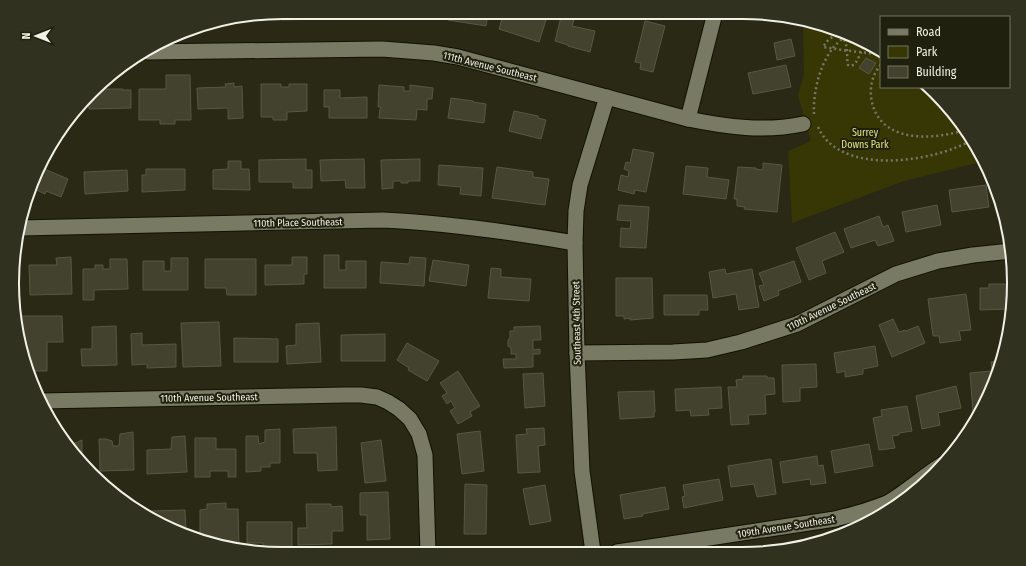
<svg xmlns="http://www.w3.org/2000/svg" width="1026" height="566" font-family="'Fira Sans Condensed',sans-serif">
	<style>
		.green { fill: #373705 }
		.building { fill: #42422e; stroke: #575843 }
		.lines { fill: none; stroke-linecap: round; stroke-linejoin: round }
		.minor-casing { stroke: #121202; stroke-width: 17 }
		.path { stroke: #777767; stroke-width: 2.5; stroke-dasharray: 2 3; stroke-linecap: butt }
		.minor { stroke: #797a64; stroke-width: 15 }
		.labels { text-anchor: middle; stroke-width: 4; stroke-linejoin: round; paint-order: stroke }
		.street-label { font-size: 10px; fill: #f1f1e5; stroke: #1f200d }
		.park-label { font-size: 10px; fill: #e1e37f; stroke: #1f200d }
		.rim { fill: none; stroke: #f1f1e5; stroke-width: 2 }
	</style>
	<rect width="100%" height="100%" fill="#292916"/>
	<polygon class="green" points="808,20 813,21 881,50 881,87 929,87 958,118 985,161 904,181 792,223 788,151 811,141 798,95 804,75 803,26"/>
	<g class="building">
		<polygon points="282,12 320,12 320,19 282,20"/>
		<polygon points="340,12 379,12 379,18 355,18 355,17 340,17"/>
		<polygon points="396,12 438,12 437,19 396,18"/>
		<polygon points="449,12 488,12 486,26 448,20"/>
		<polygon points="504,12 520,12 546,20 539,42 499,29"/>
		<polygon points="649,12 671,12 669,17"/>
		<polygon points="748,13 768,14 768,19 748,18"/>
		<polygon points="561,17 574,20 572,26 595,31 590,52 568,46 568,45 555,41"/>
		<polygon points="645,21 665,26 653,72 640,69 641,63 635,62"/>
		<polygon points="791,39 795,56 777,60 774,43"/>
		<polygon points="866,58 876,63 869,74 859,68"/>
		<polygon points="786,65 791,87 753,94 748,73"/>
		<polygon points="166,75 190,75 191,120 175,120 175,124 160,124 160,120 139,120 139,89 166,89"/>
		<polygon points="234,83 234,87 242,86 243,118 228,119 228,108 198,109 197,88 226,87 225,84"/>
		<polygon points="261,84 281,84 281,87 289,87 289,84 307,84 307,111 287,112 287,120 273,120 273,117 261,117"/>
		<polygon points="379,85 404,87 404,91 410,91 410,85 433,88 432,99 427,99 427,110 417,109 416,120 379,118 380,109 381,109 381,107 378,107"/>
		<polygon points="99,89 123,89 123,90 131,90 131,108 89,109 88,100"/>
		<polygon points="324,90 340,90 340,98 367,97 367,118 329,118 329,107 324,107"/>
		<polygon points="451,98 473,101 473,102 486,104 484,123 448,118"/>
		<polygon points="514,111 538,116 538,118 546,120 541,139 509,131"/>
		<polygon points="633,149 654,153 646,192 635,190 634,194 618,190 621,175 628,177 629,171 624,169 626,162 630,163"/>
		<polygon points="306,159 306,170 312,170 312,188 293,188 293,182 259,182 259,160"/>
		<polygon points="364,159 365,188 346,188 345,180 321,181 320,160"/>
		<polygon points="420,159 420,181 408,181 408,183 401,183 401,181 393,181 393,188 382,189 381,160"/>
		<polygon points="228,161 241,161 241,169 249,169 250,190 213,189 213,170 228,169"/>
		<polygon points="763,163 782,165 777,212 744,209 745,207 737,206 737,199 734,199 738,167 756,168 756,169 763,170"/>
		<polygon points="439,165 483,168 481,196 460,194 461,187 438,185"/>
		<polygon points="686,166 708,168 707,177 729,180 726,199 683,194"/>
		<polygon points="497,167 533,172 533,177 549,179 545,205 492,198"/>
		<polygon points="42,168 68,179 61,197 46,191 45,194 32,188"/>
		<polygon points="146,169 185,169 185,190 142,192 142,175 146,175"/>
		<polygon points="127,170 128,191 85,194 84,172"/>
		<polygon points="986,185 989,207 952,212 949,190"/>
		<polygon points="619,205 649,207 646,248 620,247 621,228 630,229 631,221 617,220"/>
		<polygon points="937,205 941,225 906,232 902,212"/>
		<polygon points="879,216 883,227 888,225 894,241 878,246 875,240 851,248 844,229"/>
		<polygon points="835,232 844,252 822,261 826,273 809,280 796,248"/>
		<polygon points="324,255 339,255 339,270 346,270 346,261 366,261 366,288 324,288"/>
		<polygon points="71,257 72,294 30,295 29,265 57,265 56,258"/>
		<polygon points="292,257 307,257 307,274 304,274 304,284 265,285 265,265 292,265"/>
		<polygon points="410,257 426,258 424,286 380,283 381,262 409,264"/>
		<polygon points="171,258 188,258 188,290 143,290 143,261 164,261 164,271 171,271"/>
		<polygon points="110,259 127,259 128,289 94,290 94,300 83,300 83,269 95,269 95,265 103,265 103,269 110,269"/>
		<polygon points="205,259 256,259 256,295 227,295 226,288 205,288"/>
		<polygon points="433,260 469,265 466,286 429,281"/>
		<polygon points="794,261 801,282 778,291 779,295 764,301 759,286 764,285 759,273"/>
		<polygon points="491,268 501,269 501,277 531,279 529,301 488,298"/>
		<polygon points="725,269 726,274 752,269 759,307 739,310 736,294 713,298 709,272"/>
		<polygon points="616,278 652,278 653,318 630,320 630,318 624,319 624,316 616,316"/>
		<polygon points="989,284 1013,284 1012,303 1008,303 1009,309 980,310 980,288 989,288"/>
		<polygon points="966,294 971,330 959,331 961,340 940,343 939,336 933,336 928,299"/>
		<polygon points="664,295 707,295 708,310 699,310 699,315 664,315"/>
		<polygon points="22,316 62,316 63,342 47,342 47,371 29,371 29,364 27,364 22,341"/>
		<polygon points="893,319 899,332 905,330 906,331 918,326 925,343 892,357 879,325"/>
		<polygon points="219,322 221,366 183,367 181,323"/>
		<polygon points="319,323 321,362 287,364 286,346 296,345 296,324"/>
		<polygon points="116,326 117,365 82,366 81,349 92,349 92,327"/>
		<polygon points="540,326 541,340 533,340 533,350 540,349 540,354 533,354 533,367 504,368 503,359 516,359 516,354 511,354 511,348 508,346 508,340 510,338 510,331 514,331 514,327"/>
		<polygon points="142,333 142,345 176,344 176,367 147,368 147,364 132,365 131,334"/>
		<polygon points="385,334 385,361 341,361 341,335"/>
		<polygon points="234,338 278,339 278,362 234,362"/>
		<polygon points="407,343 439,361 427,381 408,370 409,368 397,360"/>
		<polygon points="875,346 878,366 863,369 863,374 845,377 845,371 837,373 834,353"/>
		<polygon points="1002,360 1000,370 981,411 973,412 970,373 992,371 991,362"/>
		<polygon points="816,364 817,387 800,388 800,401 783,402 782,365"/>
		<polygon points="458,371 480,406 470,412 472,416 458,424 450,411 455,408 451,401 447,404 442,396 447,393 440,383"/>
		<polygon points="543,373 545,406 525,408 523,374"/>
		<polygon points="743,376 767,376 767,378 774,378 775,394 765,395 766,414 748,415 749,424 731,425 728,387 737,387 736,380 743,379"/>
		<polygon points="956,386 961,408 938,413 940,425 922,429 916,396"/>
		<polygon points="721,387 722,408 708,409 709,415 691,416 690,410 676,411 675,389"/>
		<polygon points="654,391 655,412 654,412 654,417 620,419 618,392"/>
		<polygon points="907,406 912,431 899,433 899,435 892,436 895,448 879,450 873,418 882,416 881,410"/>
		<polygon points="336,427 337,470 318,471 317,453 294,453 293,429"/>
		<polygon points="544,428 545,445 538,446 540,472 518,473 516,435 527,434 526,429"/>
		<polygon points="280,429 280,463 270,463 270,467 261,467 261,471 246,472 246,436 258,436 259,444 265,442 265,430"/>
		<polygon points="480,431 484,471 462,474 457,434"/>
		<polygon points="133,432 134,470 100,471 99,439 106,439 112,441 113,446 119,446 120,434"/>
		<polygon points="185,436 187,472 147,474 147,450 171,449 172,437"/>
		<polygon points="195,438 216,438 216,449 236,449 236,477 228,477 228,471 210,471 210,477 195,477"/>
		<polygon points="82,440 82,464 79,462 68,444 73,444"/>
		<polygon points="381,440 386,481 365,483 361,443"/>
		<polygon points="869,444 873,466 835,473 831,451"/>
		<polygon points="817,456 818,466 823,465 826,483 811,485 810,479 783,483 780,462"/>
		<polygon points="771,459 776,494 757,497 754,484 731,487 728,466"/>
		<polygon points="719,479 723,500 684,508 682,497 685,496 683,485"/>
		<polygon points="465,484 487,485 486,534 464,534"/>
		<polygon points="545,485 551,521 530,525 523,489"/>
		<polygon points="665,487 669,509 642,514 643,516 624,519 620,495"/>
		<polygon points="388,492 390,539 367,540 367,515 360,515 360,493"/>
		<polygon points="226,503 226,509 238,509 239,547 229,547 213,545 213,540 200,540 200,510 207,509 207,504"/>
		<polygon points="306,504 331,504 331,507 342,506 343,531 332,531 332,544 298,545 298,528 307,528"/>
		<polygon points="185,510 186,532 182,532 152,520 152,511"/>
		<polygon points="247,522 292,522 292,546 263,547 263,543 247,543"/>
	</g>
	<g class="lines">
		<defs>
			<g id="minor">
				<path d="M147,52L382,49L434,53L458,57L688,119C727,127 764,132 803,124"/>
				<polyline points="688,119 715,13"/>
				<path d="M20,228L383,220C448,223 511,232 575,243"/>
				<polyline points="577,353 673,352 707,350 741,342 797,324 896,274 938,261 973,255 1011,251"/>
				<polyline points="41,401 346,395 361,395 377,397 388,402 399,409 410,419 419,434 425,455 428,553"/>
				<polyline points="593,552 582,471 577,353 575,243 576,211 580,185 607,97"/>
				<path d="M617,552L835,519C854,514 872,510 889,502C906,492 925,475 943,464"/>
			</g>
		</defs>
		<use href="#minor" class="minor-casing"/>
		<g class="path">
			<path d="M866,43C860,50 859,63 851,66L848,65C846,55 849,47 843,38C834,33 828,39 823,47C836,49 848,51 860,52L881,55"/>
			<path d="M881,65C873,73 870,85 871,96C876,143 930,141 965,130"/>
			<path d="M814,114C813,93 819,66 833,48C836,44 842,39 846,35"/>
			<path d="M818,127C840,177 934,162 972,140"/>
		</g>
		<use href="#minor" class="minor"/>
	</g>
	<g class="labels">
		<g class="street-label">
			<text transform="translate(490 66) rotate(14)" y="4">111th Avenue Southeast</text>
			<text transform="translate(298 222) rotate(-1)" y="4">110th Place Southeast</text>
			<text transform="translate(831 306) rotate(-26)" y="4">110th Avenue Southeast</text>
			<text transform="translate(576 323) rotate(-91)" y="4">Southeast 4th Street</text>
			<text transform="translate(209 397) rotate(-1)" y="4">110th Avenue Southeast</text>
			<text transform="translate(786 526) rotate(-9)" y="4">109th Avenue Southeast</text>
		</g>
		<g class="park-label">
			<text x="865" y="136">Surrey<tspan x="865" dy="12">Downs Park</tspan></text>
		</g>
	</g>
	<path d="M0 0H1026V566H0ZM283 19H743A264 264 0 0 1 1007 283V283A264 264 0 0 1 743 547H283A264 264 0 0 1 19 283V283A264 264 0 0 1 283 19Z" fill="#30311e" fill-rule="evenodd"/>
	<path class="rim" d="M283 19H743A264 264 0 0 1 1007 283V283A264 264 0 0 1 743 547H283A264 264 0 0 1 19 283V283A264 264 0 0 1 283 19Z"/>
	<rect x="880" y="16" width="130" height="72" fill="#1f200d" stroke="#737463"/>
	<rect x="888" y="29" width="20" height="6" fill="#797a64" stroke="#737463"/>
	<text x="916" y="36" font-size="12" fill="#f1f1e5">Road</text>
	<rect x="888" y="46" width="20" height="12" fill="#373705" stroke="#737463"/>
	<text x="916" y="56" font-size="12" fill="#f1f1e5">Park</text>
	<rect x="888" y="66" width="20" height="12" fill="#42422e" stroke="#737463"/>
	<text x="916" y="76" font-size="12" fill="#f1f1e5">Building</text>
	<g transform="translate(36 36) rotate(270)" stroke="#1f200d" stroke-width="3" paint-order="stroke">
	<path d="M0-3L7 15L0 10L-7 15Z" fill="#f1f1e5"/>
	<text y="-6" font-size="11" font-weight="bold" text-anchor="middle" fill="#f1f1e5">N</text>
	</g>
</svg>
